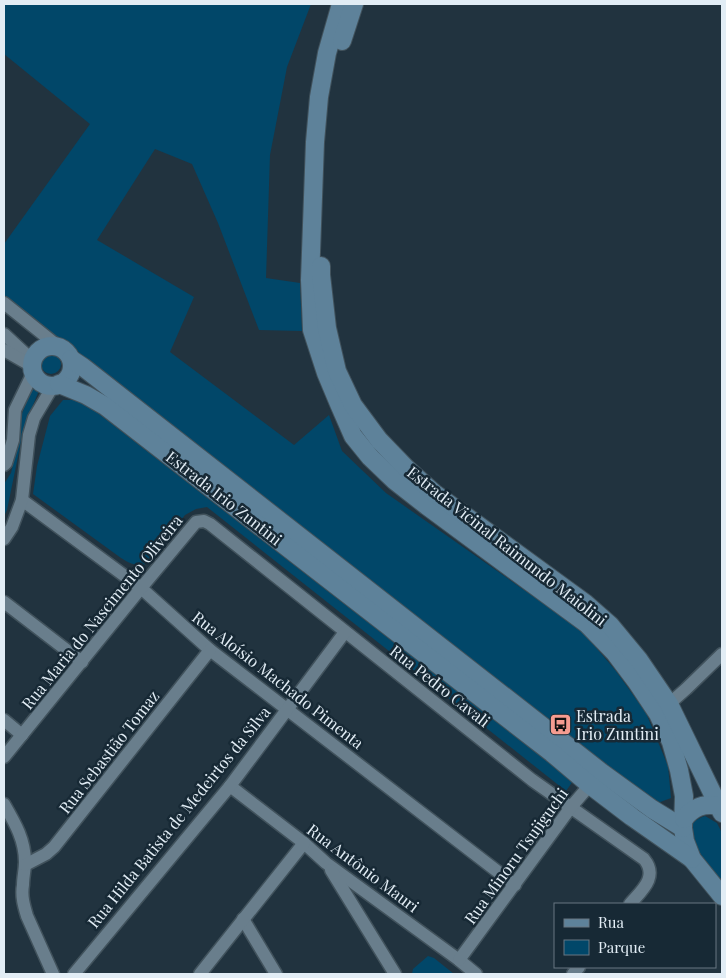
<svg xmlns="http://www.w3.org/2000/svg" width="726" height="978" font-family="'Playfair Display',serif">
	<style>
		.green { fill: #014769 }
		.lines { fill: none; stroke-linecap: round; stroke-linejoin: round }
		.street-casing { stroke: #41525c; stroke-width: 15 }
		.secondary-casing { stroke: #41525c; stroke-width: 20 }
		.street { stroke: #697e8c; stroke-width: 12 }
		.secondary { stroke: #5e829a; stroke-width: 18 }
		.labels { text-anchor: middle; stroke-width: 5; stroke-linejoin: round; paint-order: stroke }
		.street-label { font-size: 16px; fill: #e2edf5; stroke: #172935 }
		.poi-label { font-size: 16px; fill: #e2edf5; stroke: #172935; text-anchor: start }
	</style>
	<rect width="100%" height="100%" fill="#21333f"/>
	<g class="green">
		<polygon points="4,4 311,4 287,67 270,155 266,278 300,283 302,331 259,330 218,223 192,164 155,149 97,240 194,297 170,352 294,445 329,415 342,451 386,493 581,630 616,671 646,713 668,766 671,798 655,804 4,296 4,244 90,124 4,54"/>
		<circle cx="51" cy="364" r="10"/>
		<polygon points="34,384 40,388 24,427 7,510 4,516 4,484 11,473 18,443 21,416"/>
		<path d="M63,400H81L573,781L566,791L207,507L196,509L185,515L144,565C135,566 129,563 121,558L33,494L37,466L50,416Z"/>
		<path d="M705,816L717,823L722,833V879C709,875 687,839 692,825C694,820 700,818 705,816Z"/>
		<polygon points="428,956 434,958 454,974 412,974 413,969"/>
	</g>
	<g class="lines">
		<defs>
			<g id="street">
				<polyline points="4,303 59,347"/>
				<polyline points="4,334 32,360"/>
				<polyline points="4,350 32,366"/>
				<polyline points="4,465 6,463 13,440 15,410 33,373"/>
				<polyline points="22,500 141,588 210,650 515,885"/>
				<polyline points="4,539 12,527 22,500 29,435 34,418 53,386"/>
				<polyline points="4,602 82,662"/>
				<polyline points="669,704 686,689 722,654"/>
				<polyline points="4,720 22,735"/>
				<path d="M4,757L141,588L196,522L204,521L210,524L532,780L644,859C659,877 641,891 630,904"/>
				<polyline points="230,786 304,843 326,863 459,960 476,974"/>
				<path d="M4,804C15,823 25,840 25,862C25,870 23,877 23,885C21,896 24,906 27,916L53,974"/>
				<polyline points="25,865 46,854 54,847 210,650"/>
				<polyline points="331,870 395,974"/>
				<polyline points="243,919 276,974"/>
				<polyline points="459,960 571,807 594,780"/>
				<polyline points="74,974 230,786 345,632"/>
				<polyline points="200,974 304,843"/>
				<polyline points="573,974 579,967"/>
			</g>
			<g id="secondary">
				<polyline points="341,4 327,53 319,97 315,142 310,280 312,330 326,373 339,404 353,436 370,457 395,481 427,506 587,624 615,653 636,681 658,714 671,742 679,770 684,796 683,828 685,841 692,859 722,896"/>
				<polyline points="342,41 354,4"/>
				<polyline points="321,266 321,275 327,328 337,371 353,405 379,440 406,468 434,493 585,603 610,625 639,660 669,704 722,813"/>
				<circle cx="52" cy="366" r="20"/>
				<polyline points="71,359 83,367 601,772 652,809 683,828"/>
				<polyline points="59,384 86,395 105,406 552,753 590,785 632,817 692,859"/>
				<path d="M684,819C693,807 704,803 719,806"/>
			</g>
		</defs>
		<use href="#street" class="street-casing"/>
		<use href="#secondary" class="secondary-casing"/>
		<use href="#street" class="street"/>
		<use href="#secondary" class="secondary"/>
	</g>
	<defs>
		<symbol id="bus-square" viewBox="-11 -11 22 22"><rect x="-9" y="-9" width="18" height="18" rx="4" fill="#f59c90" stroke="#172935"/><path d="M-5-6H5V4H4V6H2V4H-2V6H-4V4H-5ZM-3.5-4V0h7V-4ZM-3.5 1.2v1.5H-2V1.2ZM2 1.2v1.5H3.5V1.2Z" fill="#111"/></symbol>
	</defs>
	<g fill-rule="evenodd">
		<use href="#bus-square" x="548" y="712" width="25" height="25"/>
	</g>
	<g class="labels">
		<g class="street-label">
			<text transform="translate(224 498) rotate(38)" y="6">Estrada Irio Zuntini</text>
			<text transform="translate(507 546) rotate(38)" y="6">Estrada Vicinal Raimundo Maiolini</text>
			<text transform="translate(102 612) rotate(-51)" y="6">Rua Maria do Nascimento Oliveira</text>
			<text transform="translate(278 680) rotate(38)" y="6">Rua Aloísio Machado Pimenta</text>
			<text transform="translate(440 686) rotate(38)" y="6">Rua Pedro Cavali</text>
			<text transform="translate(109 752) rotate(-52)" y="6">Rua Sebastião Tomaz</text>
			<text transform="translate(179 817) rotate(-51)" y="6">Rua Hilda Batista de Medeirtos da Silva</text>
			<text transform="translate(516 856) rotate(-54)" y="6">Rua Minoru Tsujiguchi</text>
			<text transform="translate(363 868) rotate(37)" y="6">Rua Antônio Mauri</text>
		</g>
		<g class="poi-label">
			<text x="576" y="722">Estrada<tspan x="576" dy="18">Irio Zuntini</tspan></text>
		</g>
	</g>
	<rect width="726" height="978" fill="none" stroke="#e2edf5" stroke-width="10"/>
	<rect x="554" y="903" width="162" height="65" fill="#172935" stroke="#687782"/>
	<rect x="564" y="919" width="25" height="8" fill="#5e829a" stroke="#687782"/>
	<text x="598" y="928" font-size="15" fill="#e2edf5">Rua</text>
	<rect x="564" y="940" width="25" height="15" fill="#014769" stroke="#687782"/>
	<text x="598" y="953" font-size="15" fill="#e2edf5">Parque</text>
</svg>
